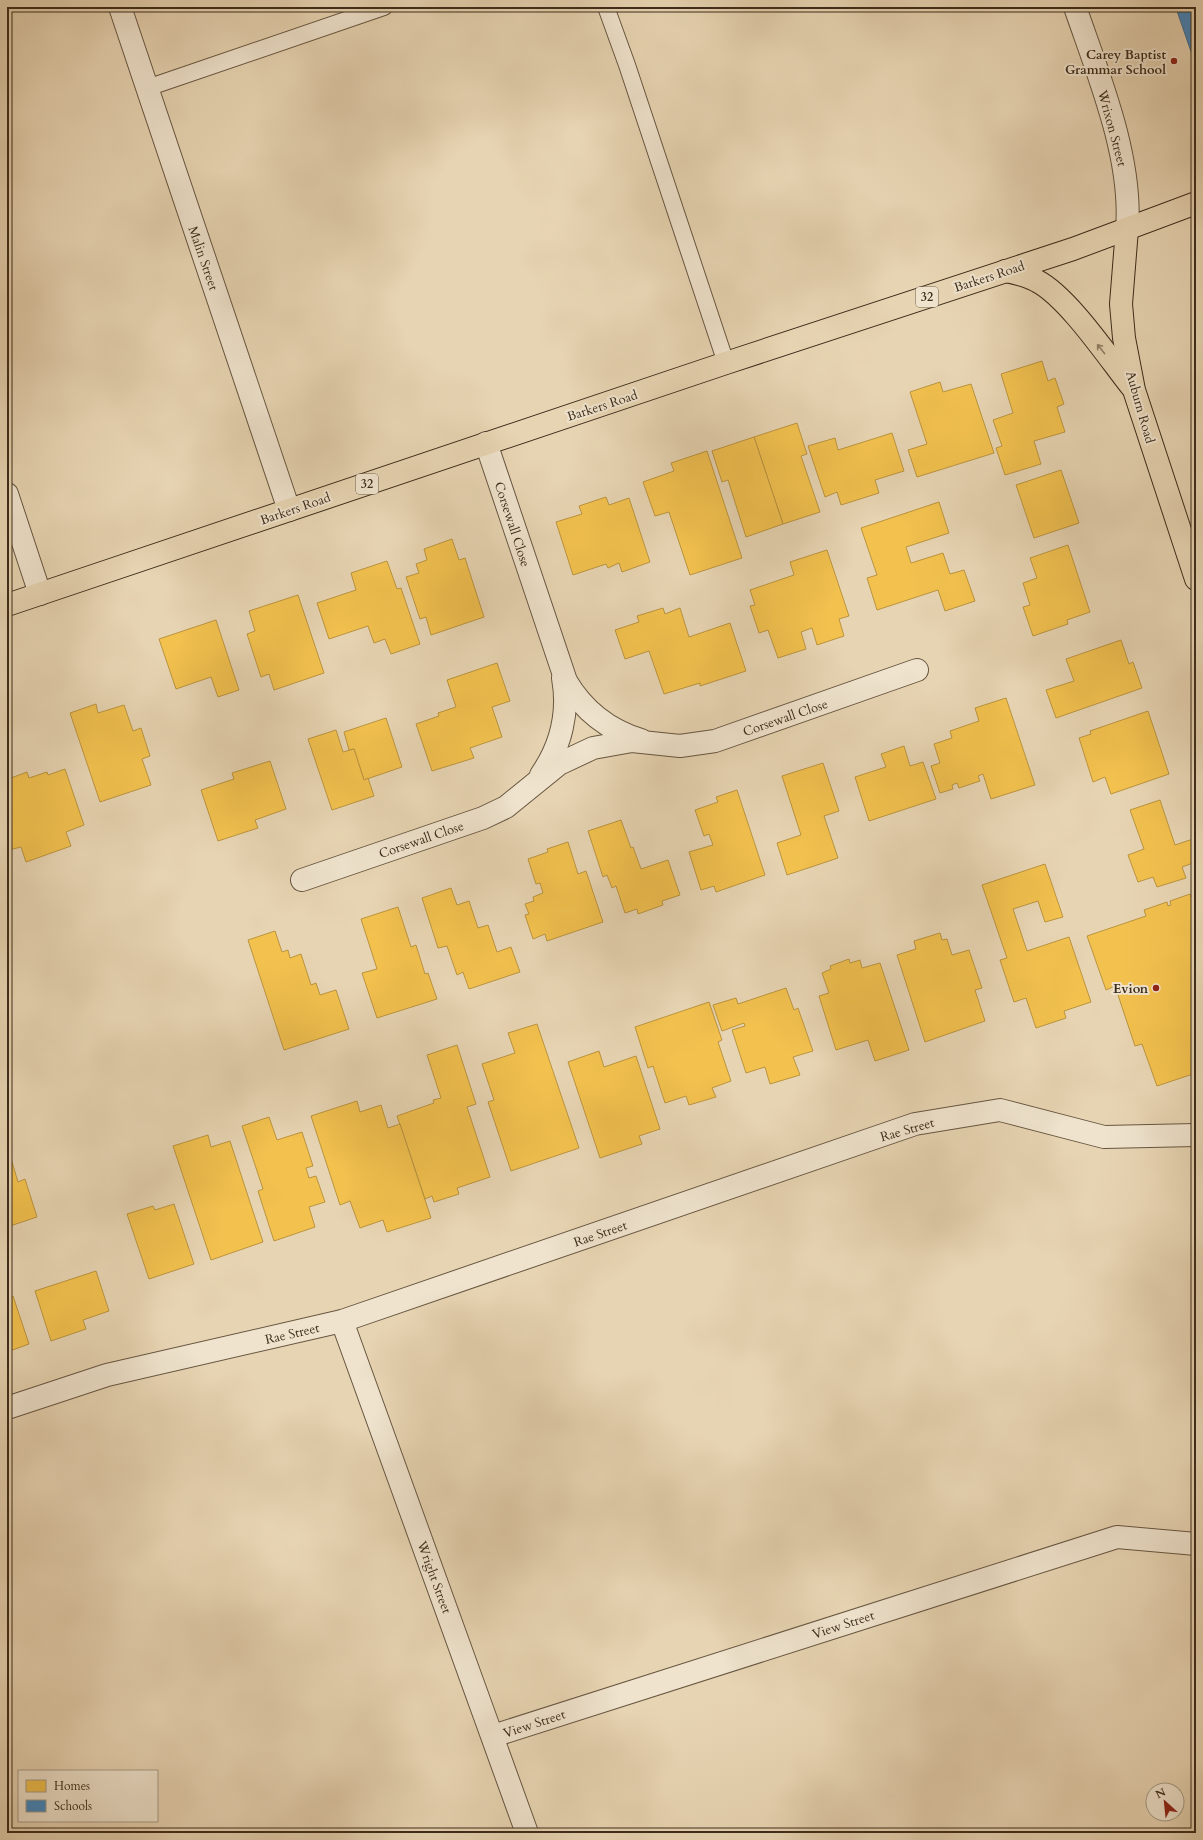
<svg xmlns="http://www.w3.org/2000/svg" width="1203" height="1840" font-family="Cardo,serif">
	<style>
		.homes { fill: #f2c14e; stroke: #bb943f }
		.schools { fill: #3f88c5; stroke: #3e6c92 }
		.lines { fill: none; stroke-linecap: round; stroke-linejoin: round }
		.service-casing { stroke: #675641; stroke-width: 18 }
		.minor-casing { stroke: #675641; stroke-width: 24 }
		.tertiary-casing { stroke: #675641; stroke-width: 24 }
		.primary-casing { stroke: #3c2c1b; stroke-width: 24 }
		.service { stroke: #efe3cd; stroke-width: 16 }
		.minor { stroke: #efe3cd; stroke-width: 22 }
		.tertiary { stroke: #efe3cd; stroke-width: 22 }
		.primary { stroke: #e7d4b2; stroke-width: 22 }
		.oneway { stroke: #928066 }
		.poi-dot { fill: #8f2418; stroke: #efe3cd; stroke-width: 1.5 }
		.labels { text-anchor: middle; stroke-width: 4; stroke-linejoin: round; paint-order: stroke }
		.shield { fill: #efe3cd; stroke: #726350; stroke-width: 1 }
		.shield-label { font-size: 12px; font-weight: bold; fill: #3c2c1b }
		.poi-label { font-size: 13px; font-weight: bold; fill: #3c2c1b; stroke: #efe3cd; text-anchor: end }
		.street-label { font-size: 13px; fill: #3c2c1b; stroke: #efe3cd }
	</style>
	<rect width="100%" height="100%" fill="#e7d4b2"/>
	<filter id="stains"><feTurbulence type="fractalNoise" baseFrequency=".005" numOctaves="4"/><feColorMatrix values="0 0 0 0 .2 0 0 0 0 .09 0 0 0 0 .02 0 0 0 .5 -.17"/></filter>
	<radialGradient id="worn" r=".72"><stop offset=".6" stop-color="#630" stop-opacity="0"/><stop offset="1" stop-color="#630" stop-opacity=".3"/></radialGradient>
	<g class="homes">
		<polygon points="1042,361 1048,381 1055,378 1064,404 1057,407 1065,432 1034,441 1041,464 1005,475 996,448 1002,446 993,420 1013,413 1001,374"/>
		<polygon points="940,382 943,392 971,384 994,453 917,477 908,450 927,444 910,392"/>
		<polygon points="797,423 807,454 801,456 820,512 783,524 754,437"/>
		<polygon points="892,433 904,471 875,480 879,493 841,505 837,492 825,497 808,446 835,438 838,450"/>
		<polygon points="754,437 783,524 746,537 728,480 722,482 712,451"/>
		<polygon points="707,451 742,558 690,575 669,512 655,516 643,482 674,471 671,463"/>
		<polygon points="1061,470 1079,523 1034,538 1016,485"/>
		<polygon points="606,497 609,505 629,498 650,562 622,572 619,563 608,568 606,564 573,575 556,522 582,514 579,506"/>
		<polygon points="939,502 949,533 906,547 911,563 943,553 950,574 964,570 975,601 945,611 938,590 877,610 867,578 877,575 861,528"/>
		<polygon points="452,539 459,560 465,558 484,617 431,635 426,617 420,619 406,577 419,573 416,564 427,560 424,549"/>
		<polygon points="1068,545 1090,612 1067,620 1068,624 1033,636 1023,607 1030,605 1023,583 1037,578 1030,558"/>
		<polygon points="827,550 849,616 839,619 844,636 817,645 812,628 801,632 806,649 778,658 768,630 759,633 750,606 755,605 750,590 794,575 790,562"/>
		<polygon points="387,561 397,589 401,588 420,644 391,654 385,639 374,643 368,626 329,639 317,603 356,590 351,573"/>
		<polygon points="298,595 324,673 274,690 269,674 261,677 247,634 255,631 249,611"/>
		<polygon points="663,608 665,614 680,608 689,637 730,623 746,671 700,686 700,683 664,694 649,651 625,659 615,630 639,622 637,616"/>
		<polygon points="216,620 239,690 218,697 211,677 176,689 159,639"/>
		<polygon points="1121,640 1129,664 1133,662 1142,688 1056,718 1046,690 1074,681 1066,659"/>
		<polygon points="497,663 510,701 492,707 502,737 470,748 474,758 432,771 416,724 439,716 438,713 456,707 447,680"/>
		<polygon points="1006,698 1035,785 991,799 983,774 978,776 980,781 959,788 957,783 952,785 953,789 940,793 931,766 940,763 934,744 952,738 950,731 979,721 975,708"/>
		<polygon points="96,704 98,713 124,705 133,731 141,728 150,756 142,759 151,785 100,802 70,713"/>
		<polygon points="1148,711 1169,774 1111,794 1105,777 1093,782 1079,738 1091,734 1090,731"/>
		<polygon points="386,718 402,767 364,780 354,749 349,750 344,732"/>
		<polygon points="336,730 343,752 354,749 364,780 368,778 374,796 332,810 308,739"/>
		<polygon points="904,746 910,766 923,762 936,799 869,821 855,777 886,767 881,754"/>
		<polygon points="270,761 286,809 255,820 258,828 218,841 201,790 234,779 232,773"/>
		<polygon points="823,763 839,811 824,816 838,858 787,875 777,843 801,835 782,776"/>
		<polygon points="65,769 84,825 66,832 71,846 26,862 21,847 9,850 7,845 7,774 10,774 11,778 27,772 29,778 47,772 48,775"/>
		<polygon points="737,790 765,875 716,892 714,886 701,890 689,852 713,845 709,834 704,836 695,810 718,802 716,797"/>
		<polygon points="1160,800 1175,845 1196,838 1196,862 1182,867 1186,878 1157,887 1153,877 1138,882 1128,855 1144,849 1130,810"/>
		<polygon points="621,820 631,848 633,847 641,869 668,860 680,895 662,901 663,905 638,914 637,909 625,913 616,886 612,888 607,875 603,877 588,831"/>
		<polygon points="568,842 578,874 586,871 603,922 547,941 545,934 533,939 525,915 529,914 525,904 534,901 533,897 543,893 540,883 536,884 528,859 548,852 547,849"/>
		<polygon points="1045,864 1063,917 1045,922 1038,901 1013,909 1027,951 1069,937 1091,1002 1064,1011 1066,1018 1036,1028 1026,998 1014,1002 1000,960 1007,958 982,885"/>
		<polygon points="451,888 457,905 469,901 478,928 488,925 497,952 511,947 520,972 469,989 463,972 457,975 447,946 438,948 422,898"/>
		<polygon points="1190,894 1196,910 1196,1073 1157,1086 1142,1044 1135,1046 1115,986 1106,990 1087,936 1146,916 1144,910 1167,902 1168,906 1171,905 1170,901"/>
		<polygon points="398,907 411,947 416,945 425,974 428,973 437,999 377,1018 362,973 377,969 361,919"/>
		<polygon points="275,931 282,952 288,950 290,958 301,954 311,985 316,983 320,995 336,990 349,1029 284,1050 248,940"/>
		<polygon points="940,933 942,940 947,939 952,955 969,950 982,988 975,990 985,1021 925,1042 897,955 916,949 914,941"/>
		<polygon points="849,959 850,963 860,960 862,968 880,963 909,1050 875,1061 868,1040 836,1050 819,996 829,993 822,973 831,969 830,966"/>
		<polygon points="786,988 794,1010 798,1008 813,1051 793,1057 800,1075 770,1084 765,1067 746,1073 732,1030 745,1026 744,1023 722,1031 713,1005 736,998 738,1004"/>
		<polygon points="709,1002 722,1040 718,1042 731,1081 712,1088 716,1097 689,1105 686,1096 665,1103 653,1066 648,1068 635,1027"/>
		<polygon points="537,1024 579,1148 511,1171 488,1102 494,1100 482,1064 515,1053 508,1033"/>
		<polygon points="457,1045 476,1104 467,1107 490,1177 457,1188 459,1194 434,1202 432,1196 425,1199 397,1116 434,1103 433,1100 441,1098 427,1055"/>
		<polygon points="599,1051 604,1067 636,1056 660,1129 639,1136 642,1144 600,1158 568,1062"/>
		<polygon points="357,1101 360,1112 381,1105 388,1128 400,1124 431,1218 387,1232 383,1220 360,1228 350,1201 340,1205 311,1116"/>
		<polygon points="269,1117 277,1140 302,1132 313,1166 306,1168 309,1178 316,1176 325,1202 309,1207 315,1227 274,1241 258,1191 263,1189 242,1126"/>
		<polygon points="208,1135 211,1147 230,1141 263,1242 211,1260 173,1146"/>
		<polygon points="10,1155 18,1182 25,1179 37,1217 7,1227 7,1156"/>
		<polygon points="174,1204 194,1264 149,1279 127,1214 153,1206 155,1210"/>
		<polygon points="96,1271 109,1311 83,1320 86,1329 51,1341 35,1291"/>
		<polygon points="13,1296 29,1344 7,1352 7,1298"/>
	</g>
	<polygon class="schools" points="1188,7 1196,7 1196,66 1177,11"/>
	<g class="lines">
		<defs>
			<g id="service">
				<polyline points="606,7 627,65 726,363"/>
				<polyline points="147,88 384,7"/>
			</g>
			<g id="minor">
				<polyline points="120,7 289,510"/>
				<path d="M486,443L566,681C583,710 608,730 641,740"/>
				<polyline points="7,494 40,594"/>
				<path d="M541,775C561,746 569,712 563,678"/>
				<polyline points="302,880 483,818 506,807 559,764 593,748 632,741 680,746 715,741 917,670"/>
				<polyline points="342,1321 527,1833"/>
				<polyline points="7,1408 107,1375 342,1321 915,1124 1000,1110 1104,1137 1196,1135"/>
				<polyline points="493,1736 1117,1537 1196,1544"/>
			</g>
			<path id="tertiary" d="M1075,7C1098,74 1133,158 1127,229"/>
			<g id="primary">
				<polyline points="1127,229 1121,304 1124,338 1134,390 1196,579"/>
				<path d="M1005,271C1016,273 1027,275 1037,281C1068,297 1108,357 1131,386"/>
				<polyline points="7,605 726,363 1073,249 1196,203"/>
			</g>
		</defs>
		<use href="#service" class="service-casing"/>
		<use href="#minor" class="minor-casing"/>
		<use href="#tertiary" class="tertiary-casing"/>
		<use href="#primary" class="primary-casing"/>
		<use href="#service" class="service"/>
		<use href="#minor" class="minor"/>
		<use href="#tertiary" class="tertiary"/>
		<use href="#primary" class="primary"/>
	</g>
	<defs><path id="oneway-shaft" d="M-6 0H5M1.5-3L5.5 0L1.5 3" fill="none" stroke-width="1.6" stroke-linecap="round" stroke-linejoin="round"/></defs>
	<use class="oneway" href="#oneway-shaft" transform="translate(1101 349) rotate(-128)"/>
	<g class="poi-dot">
		<circle cx="1174" cy="61" r="4"/>
		<circle cx="1156" cy="988" r="4"/>
	</g>
	<g class="labels">
		<g class="shield">
			<rect x="916" y="287" width="22" height="20" rx="3"/>
			<rect x="356" y="474" width="22" height="20" rx="3"/>
		</g>
		<g class="shield-label">
			<text x="927" y="301">32</text>
			<text x="367" y="488">32</text>
		</g>
		<g class="poi-label">
			<text x="1166" y="59">Carey Baptist<tspan x="1166" dy="15">Grammar School</tspan></text>
			<text x="1148" y="993">Evion</text>
		</g>
		<g class="street-label">
			<text transform="translate(1113 128) rotate(75)" y="5">Wrixon Street</text>
			<text transform="translate(204 258) rotate(71)" y="5">Malin Street</text>
			<text transform="translate(989 276) rotate(-18)" y="5">Barkers Road</text>
			<text transform="translate(602 405) rotate(-18)" y="5">Barkers Road</text>
			<text transform="translate(1141 407) rotate(74)" y="5">Auburn Road</text>
			<text transform="translate(295 508) rotate(-19)" y="5">Barkers Road</text>
			<text transform="translate(513 524) rotate(72)" y="5">Corsewall Close</text>
			<text transform="translate(785 717) rotate(-19)" y="5">Corsewall Close</text>
			<text transform="translate(421 839) rotate(-19)" y="5">Corsewall Close</text>
			<text transform="translate(907 1129) rotate(-16)" y="5">Rae Street</text>
			<text transform="translate(600 1233) rotate(-19)" y="5">Rae Street</text>
			<text transform="translate(292 1333) rotate(-13)" y="5">Rae Street</text>
			<text transform="translate(435 1577) rotate(70)" y="5">Wright Street</text>
			<text transform="translate(843 1624) rotate(-18)" y="5">View Street</text>
			<text transform="translate(534 1723) rotate(-18)" y="5">View Street</text>
		</g>
	</g>
	<rect width="1203" height="1840" fill="none" stroke="#e7d4b2" stroke-width="24"/>
	<rect x="8" y="8" width="1187" height="1824" fill="none" stroke="#3c2c1b" stroke-width="2"/>
	<rect x="12" y="12" width="1179" height="1816" fill="none" stroke="#3c2c1b"/>
	<rect x="18" y="1770" width="140" height="52" fill="#efe3cd" stroke="#a79a86"/>
	<rect x="26" y="1780" width="20" height="12" fill="#f2c14e" stroke="#a79a86"/>
	<text x="54" y="1790" font-size="12" fill="#3c2c1b">Homes</text>
	<rect x="26" y="1800" width="20" height="12" fill="#3f88c5" stroke="#a79a86"/>
	<text x="54" y="1810" font-size="12" fill="#3c2c1b">Schools</text>
	<g transform="translate(1165 1802) rotate(333)"><circle r="19" fill="#efe3cd" stroke="#a79a86"/>
	<path d="M0-3L7 15L0 10L-7 15Z" fill="#8f2418"/>
	<text y="-6" font-size="11" font-weight="bold" text-anchor="middle" fill="#3c2c1b">N</text>
	</g>
	<rect width="100%" height="100%" filter="url(#stains)"/>
	<rect width="100%" height="100%" fill="url(#worn)"/>
</svg>
